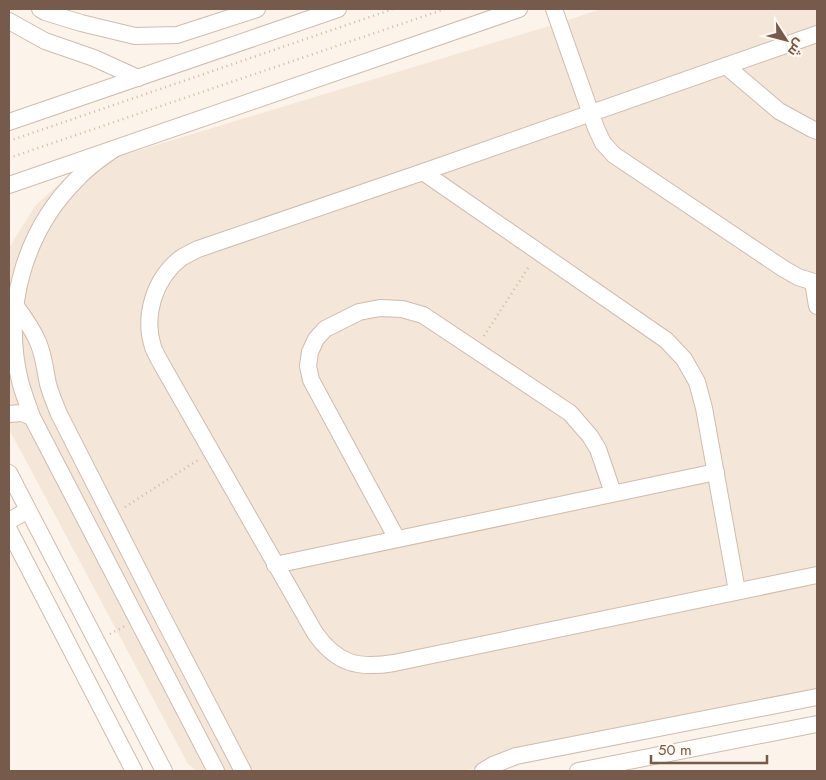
<svg xmlns="http://www.w3.org/2000/svg" width="826" height="780" font-family="Jost,Cairo,sans-serif">
	<style>
		.residential { fill: #f4e6d8 }
		.lines { fill: none; stroke-linecap: round; stroke-linejoin: round }
		.minor-casing { stroke: #cebcaf; stroke-width: 18 }
		.path { stroke: #d6b7a5; stroke-width: 2.5; stroke-dasharray: 1 4; stroke-linecap: butt }
		.minor { stroke: #fff; stroke-width: 16 }
	</style>
	<rect width="100%" height="100%" fill="#fcf4ea"/>
	<polygon class="residential" points="601,9 817,9 817,690 463,771 197,771 188,764 9,429 9,248 35,206 74,170 559,23"/>
	<g class="lines">
		<defs>
			<g id="minor">
				<polyline points="40,9 45,12 81,23 135,36 177,35 257,9"/>
				<polyline points="554,9 596,128 603,143 614,155 784,269 798,277 817,283"/>
				<polyline points="9,21 45,41 94,58 138,78"/>
				<path d="M817,34L423,172L198,249C192,252 186,255 181,258C154,279 143,316 153,347C155,353 159,359 162,365L315,633C337,664 358,669 394,663L817,575"/>
				<polyline points="726,66 779,111 812,129 817,131"/>
				<polyline points="9,122 338,9"/>
				<path d="M114,149C101,158 88,167 78,178C25,230 2,308 20,381C23,393 28,405 32,417L216,771"/>
				<polyline points="423,172 666,340 684,359 697,382 704,408 737,591"/>
				<polyline points="9,185 519,9"/>
				<polyline points="813,282 817,306"/>
				<path d="M15,305C24,317 32,328 38,342C44,356 45,370 48,384C51,395 55,404 59,414L162,616L243,771"/>
				<polyline points="9,414 22,413 32,417"/>
				<polyline points="9,473 164,771"/>
				<polyline points="9,521 28,510"/>
				<polyline points="9,530 134,771"/>
				<polyline points="397,539 311,380 308,366 310,352 316,339 325,329 359,312 380,308 402,309 423,315 570,413 590,436 598,449 613,493"/>
				<polyline points="275,565 716,472"/>
				<polyline points="483,771 493,765 516,756 817,697"/>
				<polyline points="578,771 817,724"/>
			</g>
		</defs>
		<use href="#minor" class="minor-casing"/>
		<g class="path">
			<polyline points="9,141 393,9"/>
			<polyline points="9,158 445,9"/>
			<polyline points="484,336 530,265"/>
			<polyline points="125,507 198,460"/>
			<polyline points="110,634 125,626"/>
		</g>
		<use href="#minor" class="minor"/>
	</g>
	<rect width="826" height="780" fill="none" stroke="#765b4d" stroke-width="20"/>
	<g transform="translate(786 40) rotate(126)" stroke="#fef8f0" stroke-width="4" paint-order="stroke">
	<path d="M0-4L9 19L0 12L-9 19Z" fill="#765b4d"/>
	<text y="-8" font-size="14" font-weight="bold" text-anchor="middle" fill="#765b4d">ش</text>
	</g>
	<path d="M651 755v8h116v-8" fill="none" stroke="#765b4d" stroke-width="2.5"/>
	<text x="658" y="755" font-size="15" fill="#765b4d" stroke="#fef8f0" stroke-width="4" paint-order="stroke">50 m</text>
</svg>
